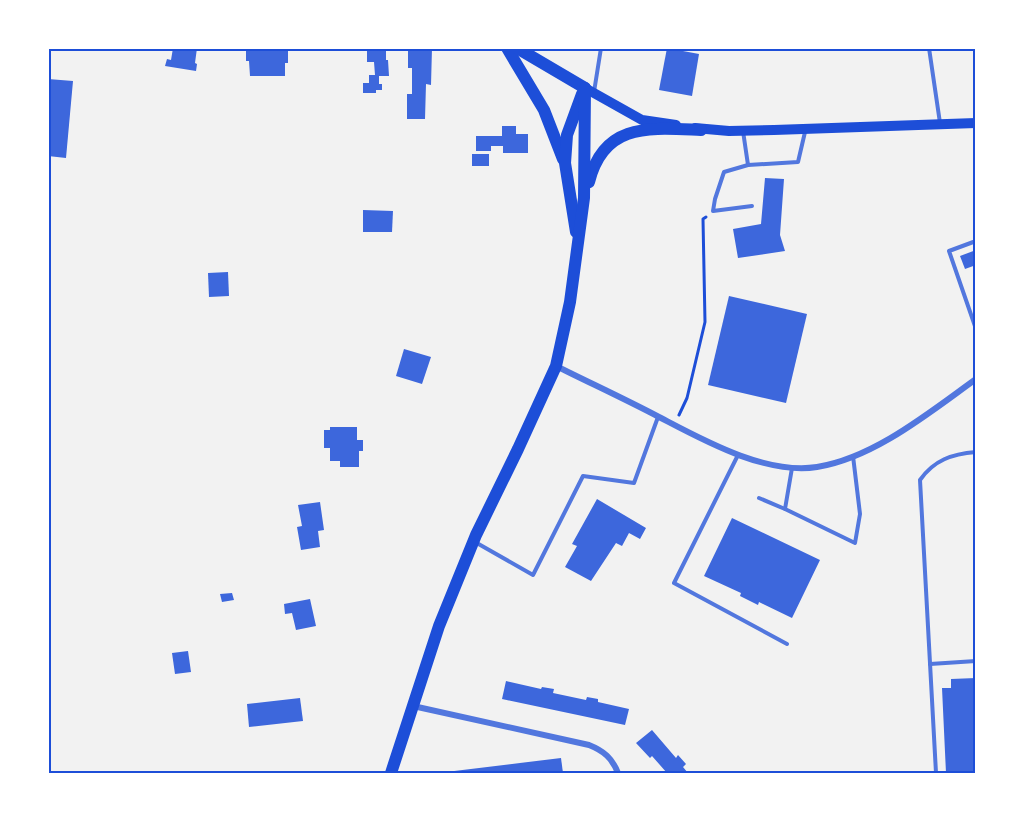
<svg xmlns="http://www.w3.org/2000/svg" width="1024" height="821" font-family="'Varela Round',sans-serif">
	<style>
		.building { fill: #3d67dc }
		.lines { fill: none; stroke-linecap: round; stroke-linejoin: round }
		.path { stroke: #1d4ed8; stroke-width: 3 }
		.service { stroke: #5277de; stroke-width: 4 }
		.minor { stroke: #5277de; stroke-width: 6 }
		.secondary { stroke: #1d4ed8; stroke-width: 10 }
		.primary { stroke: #1d4ed8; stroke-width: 12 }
		.neatline { fill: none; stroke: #1d4ed8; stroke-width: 2 }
	</style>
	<rect width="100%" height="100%" fill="#f2f2f2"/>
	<g class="building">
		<polygon points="173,48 197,48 195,63 197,64 196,71 165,66 167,59 171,60"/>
		<polygon points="246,48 288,48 288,63 285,63 285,76 250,76 249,61 246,61"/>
		<polygon points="367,48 386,48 386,60 388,60 389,76 379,76 379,84 382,84 382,90 376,90 376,93 363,93 363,83 369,83 369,75 375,75 374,62 367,62"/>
		<polygon points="408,48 432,48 431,85 426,84 425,119 407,119 407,94 412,94 412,68 408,68"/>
		<polygon points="667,48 699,54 692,96 659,90"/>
		<polygon points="48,79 73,81 66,158 48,156"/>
		<polygon points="502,126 516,126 516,134 528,134 528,153 503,153 503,146 491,146 491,151 476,151 476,136 502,136"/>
		<rect x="472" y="154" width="17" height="12"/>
		<polygon points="765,178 784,179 780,235 785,251 738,258 733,229 761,224"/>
		<polygon points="363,210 393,211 392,232 363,232"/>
		<polygon points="976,250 976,265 965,269 960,256"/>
		<polygon points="228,272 229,296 209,297 208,273"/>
		<polygon points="729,296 807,314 786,403 708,385"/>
		<polygon points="404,349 431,357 422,384 396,376"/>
		<polygon points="330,427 357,427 357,440 363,440 363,451 359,451 359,467 340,467 340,461 330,461 330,448 324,448 324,430 330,430"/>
		<polygon points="597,499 646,528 640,539 629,533 622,546 616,543 591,581 565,567 577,546 572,544"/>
		<polygon points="320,502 324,530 318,531 320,547 301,550 297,527 302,526 298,505"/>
		<polygon points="732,518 820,560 792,618 759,602 758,605 740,596 741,593 704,576"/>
		<polygon points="232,593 234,600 222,602 220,594"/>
		<polygon points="310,599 316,626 296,630 292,613 285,614 284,604"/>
		<polygon points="188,651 191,672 175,674 172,653"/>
		<polygon points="976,678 976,773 946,773 942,688 951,688 951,679"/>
		<polygon points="506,681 541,689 542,687 554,689 553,693 586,700 587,697 598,699 598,702 629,709 625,725 502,699"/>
		<polygon points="300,698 303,721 249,727 247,704"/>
		<polygon points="652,730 676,758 678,755 686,764 683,767 688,773 667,773 652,756 650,758 636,743"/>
		<polygon points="561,758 563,773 446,773 446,772"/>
	</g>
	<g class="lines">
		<polyline class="path" points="679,415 687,398 705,322 703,219 706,217"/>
		<g class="service">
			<polyline points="929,48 940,123"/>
			<polyline points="594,92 601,48"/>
			<polyline points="743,131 748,165 798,162 805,132"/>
			<polyline points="748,165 724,172 715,199 713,211 752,206"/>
			<polyline points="976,241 949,251 976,329"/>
			<polyline points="738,455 674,583 787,644"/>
			<polyline points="792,468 785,509 855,543 860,514 853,456"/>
			<polyline points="759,498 785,509"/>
			<polyline points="475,542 533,575 583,476 634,483 658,417"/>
			<polyline points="930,664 976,661"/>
			<path d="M936,773L920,480C934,460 952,454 976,452"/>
		</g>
		<g class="minor">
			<path d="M556,366C590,383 625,399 659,417C703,440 765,475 817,467C874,458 930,412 976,379"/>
			<path d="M413,706L589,745C604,751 612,758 618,773"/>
		</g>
		<g class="secondary">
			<polyline points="585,88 642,120 676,125"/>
			<polyline points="695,128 729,131 774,130 976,123"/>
		</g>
		<g class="primary">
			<polyline points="507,48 544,110 563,159"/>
			<polyline points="517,48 585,88"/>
			<path d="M589,182C604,122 650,128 701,130"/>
			<polyline points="576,232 565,163 567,135 582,94"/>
			<polyline points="391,773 439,626 476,535 518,449 556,366 570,302 584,198 585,88"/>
		</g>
	</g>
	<rect width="1024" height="821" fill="none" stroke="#ffffff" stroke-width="99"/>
	<rect x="50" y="50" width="924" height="722" class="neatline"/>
</svg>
